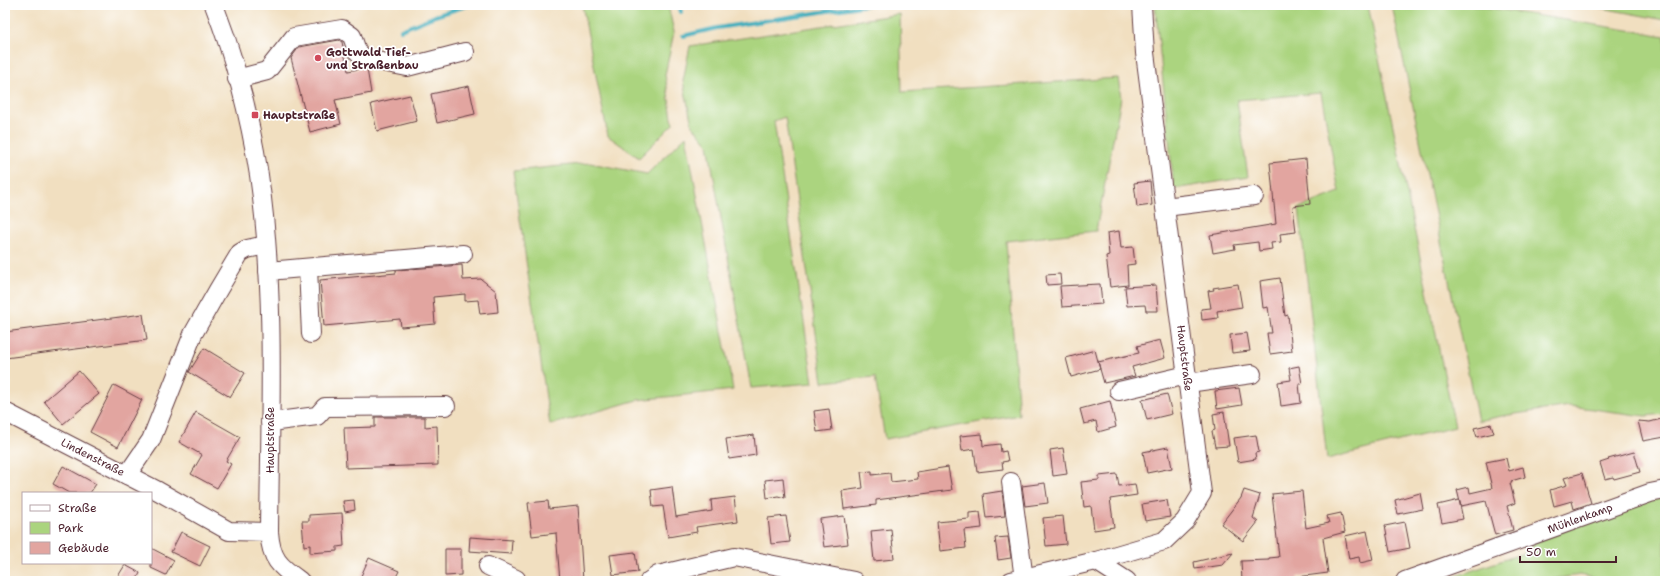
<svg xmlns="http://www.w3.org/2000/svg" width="1670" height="586" font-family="'Shantell Sans',sans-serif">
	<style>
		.green { fill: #abd47f; stroke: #7a7a55 }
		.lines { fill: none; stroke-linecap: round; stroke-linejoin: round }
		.stream { stroke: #40aebd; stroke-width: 4 }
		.building { fill: #e2a5a0 }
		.minor-casing { stroke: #633c41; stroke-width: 20 }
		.minor { stroke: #fff; stroke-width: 18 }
		.poi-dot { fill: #d1495b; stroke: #fff; stroke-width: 1.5 }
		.labels { text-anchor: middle; stroke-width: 3.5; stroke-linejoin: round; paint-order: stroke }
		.poi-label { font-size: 11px; font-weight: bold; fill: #4a1f2b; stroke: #fff; text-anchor: start }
		.street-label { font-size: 11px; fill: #4a1f2b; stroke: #fff }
	</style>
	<rect width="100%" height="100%" fill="#fff"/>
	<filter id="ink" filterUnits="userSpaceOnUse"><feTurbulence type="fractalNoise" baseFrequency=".025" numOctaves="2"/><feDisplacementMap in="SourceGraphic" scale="8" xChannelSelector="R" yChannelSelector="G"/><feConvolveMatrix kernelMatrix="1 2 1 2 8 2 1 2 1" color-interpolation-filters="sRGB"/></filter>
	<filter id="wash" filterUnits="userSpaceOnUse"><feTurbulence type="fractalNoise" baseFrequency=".012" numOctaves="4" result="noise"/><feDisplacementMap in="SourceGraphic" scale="16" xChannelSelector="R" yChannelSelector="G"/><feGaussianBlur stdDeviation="0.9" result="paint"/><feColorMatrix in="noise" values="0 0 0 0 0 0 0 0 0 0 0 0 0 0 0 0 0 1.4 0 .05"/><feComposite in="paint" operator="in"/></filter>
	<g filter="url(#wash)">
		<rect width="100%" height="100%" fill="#f1dfc0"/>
		<g class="green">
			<polygon points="582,5 668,5 674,32 665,75 673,124 639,158 608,136"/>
			<polygon points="1155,5 1368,5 1455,427 1327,459 1299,208 1339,192 1321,93 1237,100 1248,177 1174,189"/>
			<polygon points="1392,5 1472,5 1665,36 1665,414 1645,416 1570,406 1502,416 1478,421"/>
			<polygon points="1586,5 1665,5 1665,20"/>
			<polygon points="900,14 902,92 1118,78 1121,98 1096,231 1006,241 1019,415 885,439 875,377 823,382 785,117 774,121 813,383 751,388 708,144 692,125 683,81 690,46"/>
			<polygon points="686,136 733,390 637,400 550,425 513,171 590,163 647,174"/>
			<polygon points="1665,498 1665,581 1609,581 1580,575 1540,581 1441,581 1533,550 1530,542 1647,501"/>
		</g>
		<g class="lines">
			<g class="stream">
				<polyline points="679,5 681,12"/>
				<polyline points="401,30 435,16 469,5"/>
				<polyline points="683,36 717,28 867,5"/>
			</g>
		</g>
		<g id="blocks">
			<g class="building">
				<polygon points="339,40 342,42 348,71 364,68 367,69 371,93 335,100 341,124 310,132 291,58 299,47"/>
				<polygon points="469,86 475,114 437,123 431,94"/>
				<polygon points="410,95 417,121 377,131 371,104"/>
				<polygon points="1306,159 1310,204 1293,206 1296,232 1280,234 1281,242 1271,243 1272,249 1259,251 1258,242 1234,245 1235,249 1213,253 1210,235 1276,224 1270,163"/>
				<polygon points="1150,181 1152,205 1137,207 1134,183"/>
				<polygon points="1119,231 1121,248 1133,247 1135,264 1127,265 1128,285 1110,287 1106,256 1109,255 1107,233"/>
				<polygon points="462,265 463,280 481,279 496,291 498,312 480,314 478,300 465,301 465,294 433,297 435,324 401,327 400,319 324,326 320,280 396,273 396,270"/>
				<polygon points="1060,274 1061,284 1047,285 1046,275"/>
				<polygon points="1280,278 1285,316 1288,315 1292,351 1270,354 1267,333 1272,333 1268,307 1263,308 1260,281"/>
				<polygon points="1100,284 1102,304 1062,307 1060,286"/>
				<polygon points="1238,284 1242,307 1217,311 1218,318 1202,320 1201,309 1211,308 1208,291 1214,290 1213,288"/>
				<polygon points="1156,285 1158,311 1146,311 1145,305 1127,306 1125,287"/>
				<polygon points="143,314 147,340 5,358 5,332"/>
				<polygon points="1247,333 1250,351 1232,353 1230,335"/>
				<polygon points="1160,340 1165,358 1132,367 1135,376 1104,383 1098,362 1139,353 1137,346"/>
				<polygon points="204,348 245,373 230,397 189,372"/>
				<polygon points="1095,350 1100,369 1071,377 1066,358"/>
				<polygon points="1299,366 1302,384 1299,384 1301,403 1281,406 1278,382 1291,380 1289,368"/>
				<polygon points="79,371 99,394 63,424 44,401"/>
				<polygon points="114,385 142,400 118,447 90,432"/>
				<polygon points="1239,388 1242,405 1217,409 1215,391"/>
				<polygon points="1167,394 1172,414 1147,420 1142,400"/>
				<polygon points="1110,401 1116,427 1098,432 1096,421 1084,424 1080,409"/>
				<polygon points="829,409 832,430 817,432 814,411"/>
				<polygon points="196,412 240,437 226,461 231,464 217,488 191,474 202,455 179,442"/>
				<polygon points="1224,412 1229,446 1215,447 1212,431 1215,430 1213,414"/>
				<polygon points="375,417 425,417 425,427 437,426 438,465 346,468 344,428 375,427"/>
				<polygon points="1665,418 1665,437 1643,441 1638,421 1650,422"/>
				<polygon points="1491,424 1494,433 1477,437 1474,428"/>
				<polygon points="982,434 983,446 1000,444 1001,452 1006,451 1008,461 1002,462 1003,469 977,472 974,449 962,451 960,436"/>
				<polygon points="754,435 756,455 729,459 726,439"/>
				<polygon points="1256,435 1259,452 1255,453 1256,459 1238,462 1234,438"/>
				<polygon points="1168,447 1172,468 1147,473 1143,452"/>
				<polygon points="1063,448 1067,474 1053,476 1050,450"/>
				<polygon points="1634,452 1640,472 1614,479 1613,477 1605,479 1600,463 1609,460 1608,459"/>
				<polygon points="1506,458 1509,471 1523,467 1525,477 1511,481 1512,483 1510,483 1515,503 1507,506 1513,530 1495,535 1486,501 1461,506 1457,490 1469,487 1470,493 1492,488 1486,462"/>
				<polygon points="63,466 96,484 90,493 69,493 53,484"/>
				<polygon points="948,467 952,490 876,500 876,505 844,509 842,491 863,488 861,472 872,471 872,475 890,473 891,482 918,479 917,472"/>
				<polygon points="1582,473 1591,503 1574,509 1572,501 1554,506 1550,490 1567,485 1564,478"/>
				<polygon points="1117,474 1119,486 1135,484 1137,495 1110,499 1114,527 1094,530 1091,506 1084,507 1081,482 1099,480 1099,476"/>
				<polygon points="783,478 785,498 778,496 767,498 765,480"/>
				<polygon points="1045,483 1048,503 1025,506 1022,486"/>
				<polygon points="672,487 676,517 712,511 711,500 735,497 738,521 696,527 697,532 668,537 663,506 653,507 651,490"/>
				<polygon points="1244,490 1260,495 1253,518 1258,522 1243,541 1221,524 1241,498"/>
				<polygon points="1002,491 1005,516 986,518 983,494"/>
				<polygon points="1302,491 1306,528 1329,523 1327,516 1341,513 1345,532 1323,538 1328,573 1297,577 1298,581 1242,581 1241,561 1269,560 1269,558 1279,557 1272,494"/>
				<polygon points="1420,493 1423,509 1398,514 1395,500"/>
				<polygon points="354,500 355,510 345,512 343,501"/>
				<polygon points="1167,500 1170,517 1145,521 1142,504"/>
				<polygon points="1459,500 1463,519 1442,523 1438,505"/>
				<polygon points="548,501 549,509 578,506 583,581 560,581 556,533 532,536 528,503"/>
				<polygon points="980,512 982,528 964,530 966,548 940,551 937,522 969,519 969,513"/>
				<polygon points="342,513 344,546 337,547 337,551 310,553 310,545 304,546 302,521 309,521 309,515"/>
				<polygon points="786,516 790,542 771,544 768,518"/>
				<polygon points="844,516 848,544 824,547 820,519"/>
				<polygon points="1063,516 1066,544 1046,546 1043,518"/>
				<polygon points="1405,522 1410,548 1390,552 1385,526"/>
				<polygon points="891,529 894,559 874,561 871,531"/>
				<polygon points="1367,531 1373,560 1360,563 1359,557 1349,559 1345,536"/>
				<polygon points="181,532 210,546 200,566 171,552"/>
				<polygon points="470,537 512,540 511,554 469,551"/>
				<polygon points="1008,537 1011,558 998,560 995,538"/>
				<polygon points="151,548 174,560 166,575 151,568"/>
				<polygon points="445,549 461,549 461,575 445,576"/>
				<polygon points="635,552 638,572 613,575 610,555"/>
				<polygon points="1233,553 1223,565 1195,569 1194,562"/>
				<polygon points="369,558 399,571 394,581 373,581 361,576"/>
				<polygon points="125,565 140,573 136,581 115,581"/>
			</g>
		</g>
	</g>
	<g filter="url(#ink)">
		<use href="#blocks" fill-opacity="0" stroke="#633c41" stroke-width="1"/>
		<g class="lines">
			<defs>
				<g id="minor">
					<path d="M214,5C235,59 250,118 259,175C276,293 270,414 269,532C271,559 279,566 300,581"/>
					<polyline points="237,79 267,71 294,37 342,29 352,36 357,51 363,57 372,60 407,67 465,52"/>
					<polyline points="1165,207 1254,196"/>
					<polyline points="308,268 311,334"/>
					<polyline points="268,271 463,254"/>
					<polyline points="1188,383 1252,374"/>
					<polyline points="1119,391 1187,375"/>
					<polyline points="5,412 158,491 229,531 269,532"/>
					<polyline points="270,422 317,416 325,407 446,406"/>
					<polyline points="127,475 151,440 193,334 218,290 240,253 247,249 266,245"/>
					<polyline points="1011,482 1024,579"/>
					<polyline points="1096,561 1127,581"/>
					<polyline points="488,566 516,579 516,581"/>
					<polyline points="649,581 658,575 734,557 854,581"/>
					<polyline points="1011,581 1096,561 1164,541 1185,521 1202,493 1145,53 1142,5"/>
					<polyline points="1405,581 1650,493 1665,490"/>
				</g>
			</defs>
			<use href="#minor" class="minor-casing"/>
			<use href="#minor" class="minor"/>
		</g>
	</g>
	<g class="poi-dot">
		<circle cx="318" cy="58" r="4"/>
		<rect x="251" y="111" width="8" height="8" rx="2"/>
	</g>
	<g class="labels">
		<g class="poi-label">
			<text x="326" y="56">Gottwald Tief-<tspan x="326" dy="13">und Straßenbau</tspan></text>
			<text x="263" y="119">Hauptstraße</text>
		</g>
		<g class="street-label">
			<text transform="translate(1185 358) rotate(83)" y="4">Hauptstraße</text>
			<text transform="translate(270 440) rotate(-90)" y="4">Hauptstraße</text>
			<text transform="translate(93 457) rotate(27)" y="4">Lindenstraße</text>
			<text transform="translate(1580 518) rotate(-20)" y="4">Mühlenkamp</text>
		</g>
	</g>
	<rect width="1670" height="586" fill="none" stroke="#fff" stroke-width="20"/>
	<rect x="22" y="492" width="130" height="72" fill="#ffffff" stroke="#b7a5aa"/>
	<rect x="30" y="505" width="20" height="6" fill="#ffffff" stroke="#b7a5aa"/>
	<text x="58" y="512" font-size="12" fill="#4a1f2b">Straße</text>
	<rect x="30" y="522" width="20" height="12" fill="#abd47f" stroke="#b7a5aa"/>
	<text x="58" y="532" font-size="12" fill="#4a1f2b">Park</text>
	<rect x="30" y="542" width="20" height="12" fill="#e2a5a0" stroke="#b7a5aa"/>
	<text x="58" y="552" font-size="12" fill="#4a1f2b">Gebäude</text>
	<path d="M1520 556v6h96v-6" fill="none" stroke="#4a1f2b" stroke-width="2"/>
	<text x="1526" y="556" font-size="12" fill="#4a1f2b" stroke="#ffffff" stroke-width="3" paint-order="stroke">50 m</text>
</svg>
